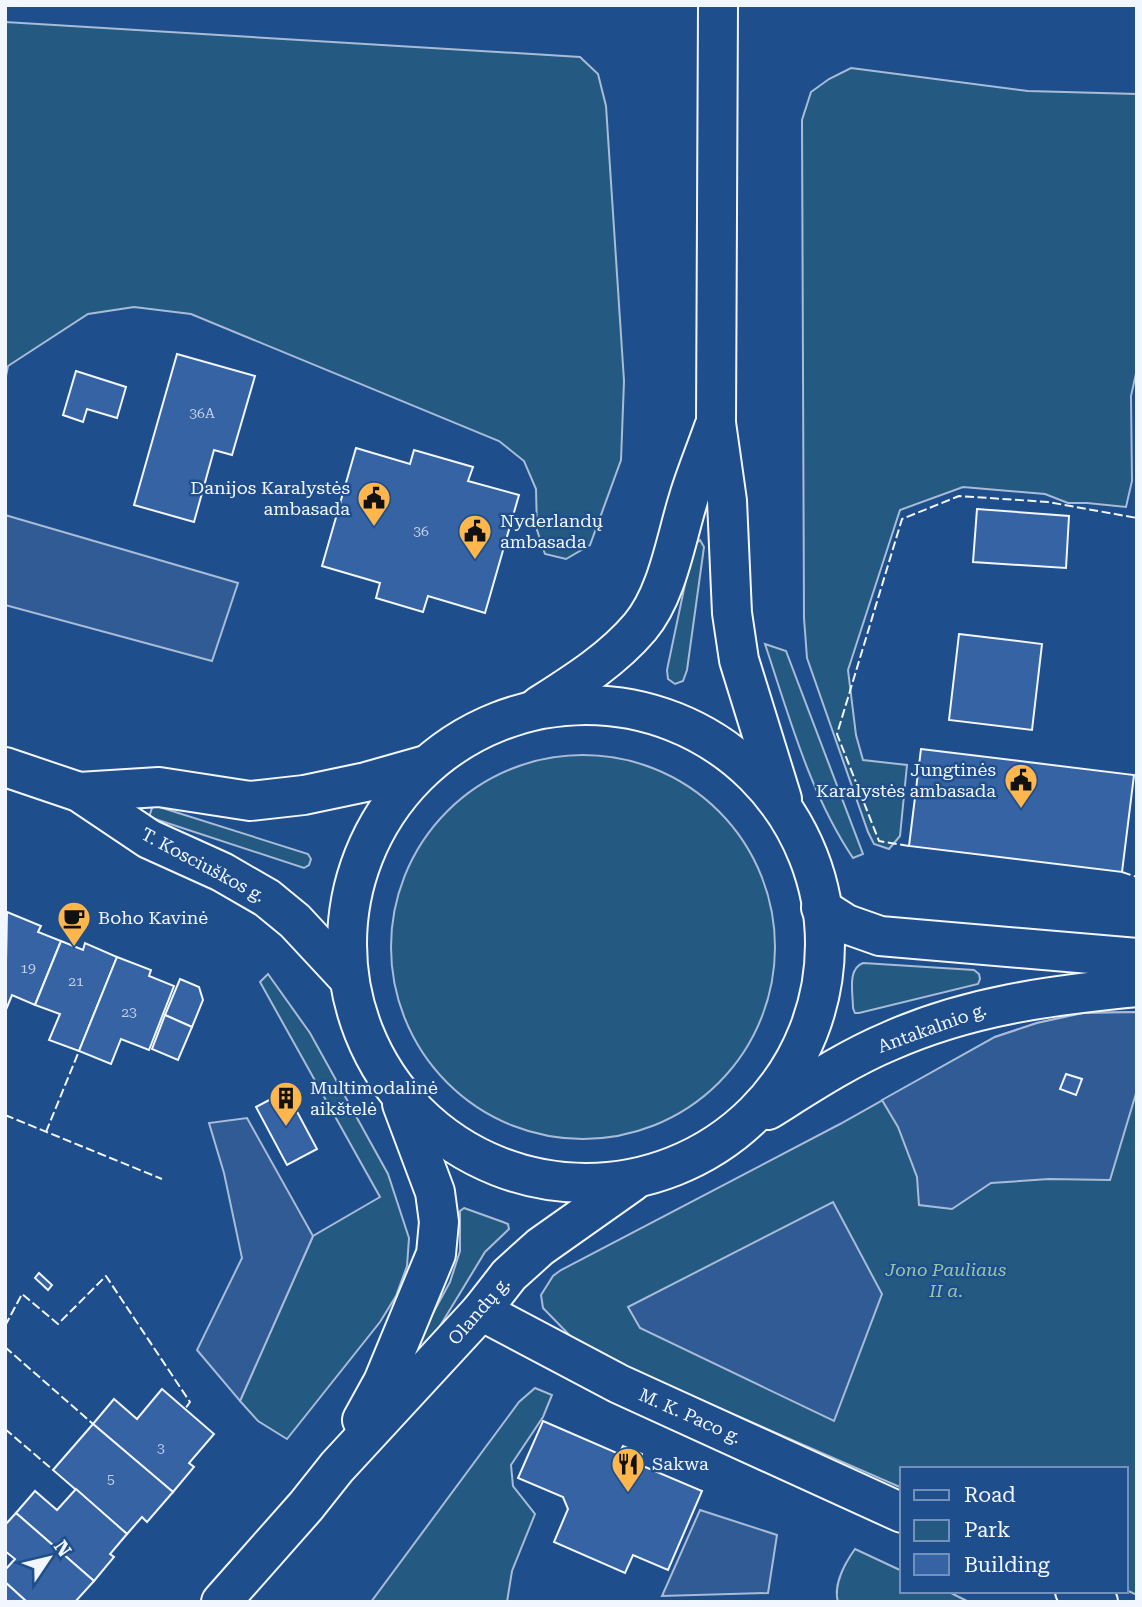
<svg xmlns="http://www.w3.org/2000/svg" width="1142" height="1607" font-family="'Roboto Serif',serif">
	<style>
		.green { fill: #245a82; stroke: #a8bbd7; stroke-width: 2 }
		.parking { fill: #305b95; stroke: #a8bbd7; stroke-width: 2 }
		.building { fill: #3563a3; stroke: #f2f6ff; stroke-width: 2 }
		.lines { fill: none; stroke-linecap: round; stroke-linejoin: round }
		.minor-casing { stroke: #f2f6ff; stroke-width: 42 }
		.primary-casing { stroke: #f2f6ff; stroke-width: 42 }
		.minor { stroke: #1f4e8c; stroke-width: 38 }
		.primary { stroke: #1f4e8c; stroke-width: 38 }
		.fence { stroke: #f2f6ff; stroke-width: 2; stroke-dasharray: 9 3.5; stroke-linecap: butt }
		.labels { text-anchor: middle; stroke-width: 5; stroke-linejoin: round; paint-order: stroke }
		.number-label { font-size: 14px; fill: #c3d1e8 }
		.poi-label { font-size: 18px; fill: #f2f6ff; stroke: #1f4e8c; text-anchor: start }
		.street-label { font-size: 18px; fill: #f2f6ff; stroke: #1f4e8c }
		.park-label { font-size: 18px; font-style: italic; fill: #97c8a6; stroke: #1f4e8c }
	</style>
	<rect width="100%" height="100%" fill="#1f4e8c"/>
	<g class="green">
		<polygon points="5,22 580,57 598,74 606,106 624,381 621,460 590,545 566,559 545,554 537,530 536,489 524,461 499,441 191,314 134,307 88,314 8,366 5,381"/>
		<polygon points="851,68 1028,91 1137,94 1137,369 1131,396 1132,481 1126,507 1087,503 1068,503 1045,494 963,487 900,510 848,670 856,735 863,760 907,765 900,836 889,849 874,844 868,832 807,658 804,618 802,120 811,92 829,79"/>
		<polygon points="700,540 704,547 687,670 683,681 675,684 668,679 667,670 693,546"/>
		<path d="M765,644L786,651L863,854L853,858C810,794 789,716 765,644Z"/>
		<circle cx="583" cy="947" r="192"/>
		<polygon points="153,805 308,854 311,859 309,865 304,868 152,818 149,817"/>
		<path d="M863,963L974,970L979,974L980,979L978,984L859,1013H855L853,1008C853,993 847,969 863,963Z"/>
		<polygon points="268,974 310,1033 388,1174 409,1238 407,1266 396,1296 380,1322 287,1439 258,1421 240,1401 313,1236 380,1197 260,982"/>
		<polygon points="1137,1012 1137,1595 1126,1590 1126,1469 902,1469 902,1488 582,1348 543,1308 541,1295 553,1276 561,1270 840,1124 995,1037 1037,1023 1083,1013"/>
		<polygon points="464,1208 503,1222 508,1224 509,1229 485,1252 412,1372 404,1366 450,1282 460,1251 460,1211"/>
		<polygon points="535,1388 552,1395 543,1417 511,1465 513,1486 535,1514 512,1571 507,1602 371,1602 519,1402"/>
		<path d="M855,1549L902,1571V1591H947L969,1602H838C833,1585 845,1563 855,1549Z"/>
	</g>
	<g class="parking">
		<polygon points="5,515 238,583 212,661 5,605"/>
		<polygon points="1137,1012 1137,1090 1110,1180 1049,1179 991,1183 952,1209 919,1205 917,1177 898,1127 882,1100 995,1037 1037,1023 1083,1013"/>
		<polygon points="247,1118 313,1236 240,1401 197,1350 242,1258 224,1173 209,1123"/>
		<polygon points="833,1202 882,1294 834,1421 640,1328 628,1307"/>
		<polygon points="700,1510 777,1535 768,1593 662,1596"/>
	</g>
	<g class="building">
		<polygon points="177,354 255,376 232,455 214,450 194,522 134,505"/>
		<polygon points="76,371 126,387 117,418 87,409 83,422 63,415"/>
		<polygon points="356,448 410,464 414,450 473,467 468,481 519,495 485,613 428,596 423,612 376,598 380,583 322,566"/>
		<polygon points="977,509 1069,516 1066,568 973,562"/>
		<polygon points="959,634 1042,644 1032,730 949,720"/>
		<polygon points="921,749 1134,775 1122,872 909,846"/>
		<polygon points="7,912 41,926 38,932 61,941 35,1005 12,995 5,1012"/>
		<polygon points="61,941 83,950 85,943 117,957 79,1051 49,1040 60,1014 35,1005"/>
		<polygon points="117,957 151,970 149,976 174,986 149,1050 121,1039 111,1064 79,1051"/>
		<polygon points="180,979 199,987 203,1000 192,1027 165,1015"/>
		<polygon points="165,1015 192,1027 178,1060 152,1049"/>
		<polygon points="1066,1074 1082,1079 1076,1095 1060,1089"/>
		<polygon points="286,1091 317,1149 287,1165 256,1107"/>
		<polygon points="39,1273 52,1285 48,1290 35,1278"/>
		<polygon points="162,1389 214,1434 189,1463 194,1467 173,1492 93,1424 114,1399 137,1419"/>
		<polygon points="543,1421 619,1454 623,1446 642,1454 638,1464 702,1491 668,1570 633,1555 625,1573 554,1542 568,1509 563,1497 518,1478"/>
		<polygon points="93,1424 173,1492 147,1522 142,1517 127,1534 53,1470"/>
		<polygon points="76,1489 127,1534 110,1554 114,1557 94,1581 16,1513 35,1491 57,1510"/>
		<polygon points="16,1513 94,1581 75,1602 27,1602 5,1582 5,1570 15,1559 5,1551 5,1525"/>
		<polygon points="5,1582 27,1602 5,1602"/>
	</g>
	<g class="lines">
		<defs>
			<g id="minor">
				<polyline points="481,1311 619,1384 902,1513"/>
				<polyline points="1075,1591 1098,1602"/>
			</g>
			<g id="primary">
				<polyline points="718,5 716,423 727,501 732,613 739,660 782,799"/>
				<circle cx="586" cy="944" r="239"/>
				<path d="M539,706C575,683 612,660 640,627C668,594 676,538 689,497C696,474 706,450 714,427"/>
				<polyline points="5,767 79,792 149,839 222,872 267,898 295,921 348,978"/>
				<polyline points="79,792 159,787 250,801 304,795 366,782 426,765"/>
				<polyline points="821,908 846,924 880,936 1137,958"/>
				<path d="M768,1110C808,1085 847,1059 890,1041C969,1006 1052,995 1137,987"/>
				<polyline points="362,1420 383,1382 436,1254 439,1222 435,1192 402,1104"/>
				<polyline points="221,1602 306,1506 337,1467 481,1311 509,1275 540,1247 632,1182"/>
			</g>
		</defs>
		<use href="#minor" class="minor-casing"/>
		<use href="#primary" class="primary-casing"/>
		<use href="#minor" class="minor"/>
		<use href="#primary" class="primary"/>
		<g class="fence">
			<polyline points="909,846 879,841 837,734 902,519 959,496 1048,502 1137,518"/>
			<polyline points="1122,872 1137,877"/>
			<polyline points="5,1115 162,1179"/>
			<polyline points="46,1132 79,1051"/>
			<polyline points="5,1326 22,1294 58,1324 106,1276 190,1402 185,1409"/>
			<polyline points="5,1347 93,1424"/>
			<polyline points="5,1429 53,1470"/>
		</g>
	</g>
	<defs>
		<symbol id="civic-pin" viewBox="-11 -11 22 30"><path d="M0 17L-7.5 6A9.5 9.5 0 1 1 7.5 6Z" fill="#ffb74d" stroke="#1f4e8c"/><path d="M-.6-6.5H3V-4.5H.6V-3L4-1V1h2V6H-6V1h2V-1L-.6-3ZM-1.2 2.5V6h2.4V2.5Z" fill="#111"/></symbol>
		<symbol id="cafe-pin" viewBox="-11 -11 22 30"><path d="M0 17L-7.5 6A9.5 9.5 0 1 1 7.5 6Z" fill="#ffb74d" stroke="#1f4e8c"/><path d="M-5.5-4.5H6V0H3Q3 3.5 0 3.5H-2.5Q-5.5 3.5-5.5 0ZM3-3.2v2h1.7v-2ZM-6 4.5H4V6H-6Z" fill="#111"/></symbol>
		<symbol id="building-pin" viewBox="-11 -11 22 30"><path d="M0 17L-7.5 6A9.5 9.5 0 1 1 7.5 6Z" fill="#ffb74d" stroke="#1f4e8c"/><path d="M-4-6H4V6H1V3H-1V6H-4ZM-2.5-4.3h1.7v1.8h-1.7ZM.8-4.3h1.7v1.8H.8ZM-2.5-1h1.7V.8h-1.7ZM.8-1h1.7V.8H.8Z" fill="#111"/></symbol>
		<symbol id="restaurant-pin" viewBox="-11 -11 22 30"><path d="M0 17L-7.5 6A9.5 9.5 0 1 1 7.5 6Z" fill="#ffb74d" stroke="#1f4e8c"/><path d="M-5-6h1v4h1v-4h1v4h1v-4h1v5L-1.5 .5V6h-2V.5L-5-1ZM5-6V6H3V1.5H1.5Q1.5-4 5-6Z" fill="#111"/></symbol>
	</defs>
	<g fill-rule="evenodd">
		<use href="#civic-pin" x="355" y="479" width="38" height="52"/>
		<use href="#civic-pin" x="456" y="512" width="38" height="52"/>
		<use href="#civic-pin" x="1002" y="761" width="38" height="52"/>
		<use href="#cafe-pin" x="55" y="899" width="38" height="52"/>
		<use href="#building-pin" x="267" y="1079" width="38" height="52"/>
		<use href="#restaurant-pin" x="609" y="1445" width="38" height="52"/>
	</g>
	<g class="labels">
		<g class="number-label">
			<text x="202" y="418">36A</text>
			<text x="421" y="536">36</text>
			<text x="28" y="973">19</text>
			<text x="76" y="986">21</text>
			<text x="129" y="1017">23</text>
			<text x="161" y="1453">3</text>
			<text x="111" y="1484">5</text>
		</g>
		<g class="poi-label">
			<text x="350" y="494" text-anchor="end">Danijos Karalystės<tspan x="350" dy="21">ambasada</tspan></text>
			<text x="500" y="527">Nyderlandų<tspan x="500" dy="21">ambasada</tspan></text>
			<text x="996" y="776" text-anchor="end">Jungtinės<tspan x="996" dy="21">Karalystės ambasada</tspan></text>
			<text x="98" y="924">Boho Kavinė</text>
			<text x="310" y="1094">Multimodalinė<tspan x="310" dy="21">aikštelė</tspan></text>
			<text x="652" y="1470">Sakwa</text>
		</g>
		<g class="street-label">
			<text transform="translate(203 865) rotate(28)" y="6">T. Kosciuškos g.</text>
			<text transform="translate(932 1028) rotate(-20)" y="6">Antakalnio g.</text>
			<text transform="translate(479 1311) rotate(-49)" y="6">Olandų g.</text>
			<text transform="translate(690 1416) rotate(24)" y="6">M. K. Paco g.</text>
		</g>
		<g class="park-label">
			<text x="946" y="1276">Jono Pauliaus<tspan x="946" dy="21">II a.</tspan></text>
		</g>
	</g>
	<rect width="1142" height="1607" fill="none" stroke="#f2f6ff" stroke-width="14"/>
	<rect x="900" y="1467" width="228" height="126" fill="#1f4e8c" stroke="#7391ba" stroke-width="2"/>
	<rect x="914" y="1490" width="35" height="10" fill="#1f4e8c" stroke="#7391ba" stroke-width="2"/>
	<text x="964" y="1502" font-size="21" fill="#f2f6ff">Road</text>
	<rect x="914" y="1520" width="35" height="21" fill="#245a82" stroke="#7391ba" stroke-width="2"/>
	<text x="964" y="1537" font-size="21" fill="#f2f6ff">Park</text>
	<rect x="914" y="1554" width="35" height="21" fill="#3563a3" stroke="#7391ba" stroke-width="2"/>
	<text x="964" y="1572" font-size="21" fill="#f2f6ff">Building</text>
	<g transform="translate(49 1558) rotate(55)" stroke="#1f4e8c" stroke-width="5" paint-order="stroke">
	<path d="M0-5L12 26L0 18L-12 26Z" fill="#f2f6ff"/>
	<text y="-10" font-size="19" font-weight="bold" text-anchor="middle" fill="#f2f6ff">N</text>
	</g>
</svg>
